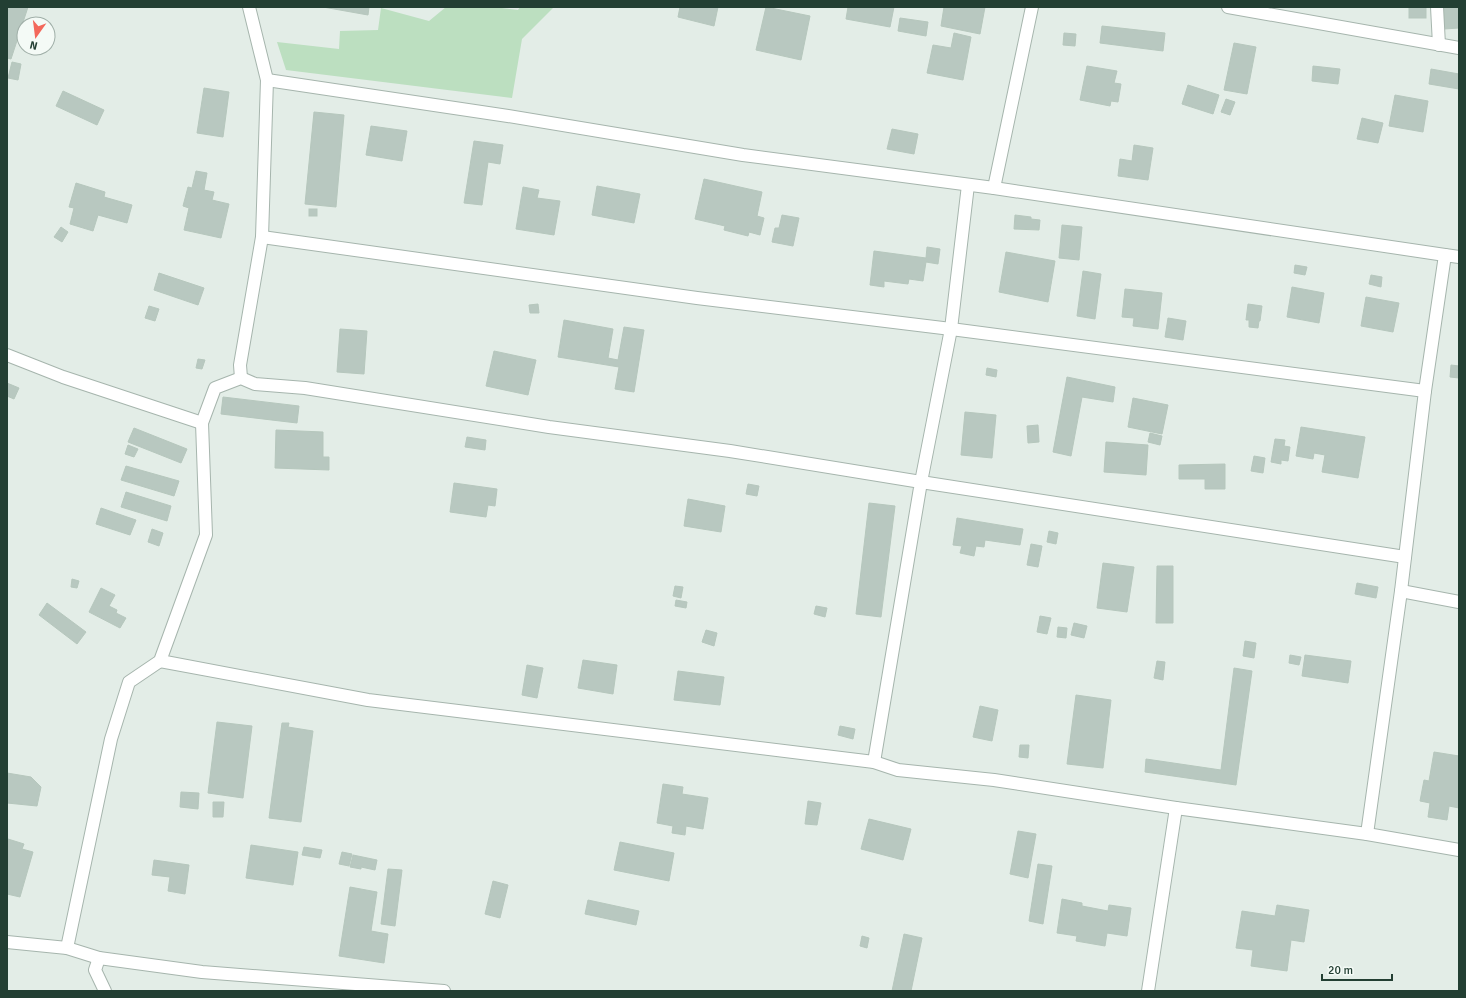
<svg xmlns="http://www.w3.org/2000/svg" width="1466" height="998" font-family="Signika,sans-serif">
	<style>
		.green { fill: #bcdfc0 }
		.building { fill: #b8c8c0; stroke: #b6c7bd }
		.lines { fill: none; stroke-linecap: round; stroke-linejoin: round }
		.minor-casing { stroke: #a6b5ad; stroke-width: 14 }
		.minor { stroke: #fff; stroke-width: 12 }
	</style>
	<rect width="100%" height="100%" fill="#e3ede7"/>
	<polygon class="green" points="446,7 494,7 518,10 520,7 554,7 522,39 512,98 286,70 277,42 339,49 340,31 378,30 381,8 429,21"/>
	<g class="building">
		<polygon points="9,7 28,7 11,59 7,58 7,12"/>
		<polygon points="323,7 369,7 368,15"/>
		<polygon points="680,7 718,7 714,26 678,17"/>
		<polygon points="766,7 810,16 801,60 756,50"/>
		<polygon points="848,7 894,7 890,27 846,19"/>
		<polygon points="944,7 985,7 980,34 941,26"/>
		<rect x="1409" y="7" width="17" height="11"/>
		<polygon points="1444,7 1459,7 1459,28 1444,29"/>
		<polygon points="900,18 928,22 926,36 898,31"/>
		<polygon points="1102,26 1165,33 1163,51 1100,43"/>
		<polygon points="954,33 971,37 963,80 927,73 933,45 951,48"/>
		<polygon points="1064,33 1076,34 1075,46 1063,45"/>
		<polygon points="1234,43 1256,47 1247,94 1224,90"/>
		<polygon points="12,62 21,64 18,80 8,78"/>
		<polygon points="1087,66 1117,71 1114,83 1121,84 1118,102 1111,101 1110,106 1080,100"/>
		<polygon points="1313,66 1340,69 1338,84 1312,81"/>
		<polygon points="1431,69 1459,74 1459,89 1429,84"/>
		<polygon points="1188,85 1219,95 1213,114 1182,104"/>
		<polygon points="204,88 229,92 223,137 197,133"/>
		<polygon points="63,91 104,110 97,125 56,106"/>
		<polygon points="1395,95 1428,101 1423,132 1389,126"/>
		<polygon points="1226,99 1235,102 1230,115 1221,112"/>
		<polygon points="314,112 344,115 336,207 305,204"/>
		<polygon points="1362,118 1383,123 1378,143 1357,139"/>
		<polygon points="371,126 407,131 402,161 366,155"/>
		<polygon points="892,129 918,134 914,154 887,149"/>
		<polygon points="474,141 503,145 500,164 488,162 482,205 464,203"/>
		<polygon points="1134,145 1153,148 1148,180 1118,176 1120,159 1132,161"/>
		<polygon points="196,171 207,173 204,190 214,192 212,200 229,204 221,238 184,230 189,208 183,206 188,187 192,188"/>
		<polygon points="704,179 762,192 757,216 764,218 760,235 749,232 748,236 724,230 725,226 695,219"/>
		<polygon points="76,183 105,192 104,197 132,205 127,223 98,215 93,231 70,224 74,208 69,207"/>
		<polygon points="597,186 640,194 634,223 592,215"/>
		<polygon points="523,187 539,190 537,198 560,201 554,235 516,229"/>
		<rect x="309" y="209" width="8" height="7"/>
		<polygon points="782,215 799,218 793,246 772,242 775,228 779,228"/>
		<polygon points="1015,215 1031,217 1031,219 1040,220 1039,230 1014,229"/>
		<polygon points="1062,225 1082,227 1079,260 1059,258"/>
		<polygon points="61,227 68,232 62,242 54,237"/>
		<polygon points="927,247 940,249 938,264 926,262 923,281 909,279 908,284 884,281 884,287 870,285 874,251 926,258"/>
		<polygon points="1006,252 1055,261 1048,302 999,292"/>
		<polygon points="1295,265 1307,267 1305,275 1294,273"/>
		<polygon points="1083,271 1101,274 1095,319 1077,316"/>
		<polygon points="159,273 204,288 198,305 154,290"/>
		<polygon points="1371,275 1382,277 1381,287 1369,284"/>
		<polygon points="1292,287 1324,293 1319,323 1287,317"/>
		<polygon points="1125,289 1162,293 1158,329 1133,326 1134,318 1122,317"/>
		<polygon points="1366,297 1399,303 1393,332 1361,326"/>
		<polygon points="538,304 539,313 530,313 529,305"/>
		<polygon points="1248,304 1262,306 1260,321 1259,321 1258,328 1249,327 1249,320 1246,320"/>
		<polygon points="149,306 159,309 155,321 145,318"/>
		<polygon points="1168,318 1186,321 1183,340 1165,337"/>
		<polygon points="564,320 613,329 608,358 618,360 624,327 644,330 634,392 615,389 619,367 558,357"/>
		<polygon points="340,329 367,331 364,374 337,372"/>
		<polygon points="494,351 536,360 528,395 486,386"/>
		<polygon points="198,359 205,360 202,369 196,368"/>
		<polygon points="1451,365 1459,366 1459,378 1450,377"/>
		<polygon points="987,368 997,370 996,377 986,375"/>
		<polygon points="1067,377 1115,387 1113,402 1082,397 1071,456 1053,452"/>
		<polygon points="7,383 19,388 14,399 7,396"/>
		<polygon points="223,397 299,406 297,423 221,414"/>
		<polygon points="1133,398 1168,405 1162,434 1128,427"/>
		<polygon points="965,412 996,415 992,458 961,455"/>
		<polygon points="1038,425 1039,442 1028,443 1027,426"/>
		<polygon points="1301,427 1365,437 1358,478 1322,472 1325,455 1314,453 1313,459 1296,456"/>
		<polygon points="134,428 187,449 181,463 128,442"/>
		<polygon points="276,430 323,432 323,457 329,457 329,470 275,468"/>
		<polygon points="1150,433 1162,436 1160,445 1148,442"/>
		<polygon points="467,437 486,440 485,450 465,447"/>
		<polygon points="1275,439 1285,440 1284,446 1290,447 1288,461 1281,460 1281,464 1271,462"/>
		<polygon points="1106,442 1148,445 1146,475 1104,472"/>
		<polygon points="128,445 138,449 134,457 125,454"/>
		<polygon points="1254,456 1265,458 1263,473 1251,471"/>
		<polygon points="1225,464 1225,489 1205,489 1205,479 1179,479 1179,465"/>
		<polygon points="126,466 179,481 174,496 121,480"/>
		<polygon points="454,483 497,489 495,506 488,505 486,517 450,512"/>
		<polygon points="748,484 759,486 757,496 746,494"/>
		<polygon points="126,492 171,506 167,521 121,507"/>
		<polygon points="688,499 725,506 721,532 684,526"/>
		<polygon points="869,503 895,506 881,617 856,614"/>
		<polygon points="101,508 136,520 130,535 96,524"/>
		<polygon points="957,518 1023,529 1020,545 985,540 984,547 976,546 974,556 960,553 962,546 953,545"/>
		<polygon points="152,529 163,533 159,546 148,542"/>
		<polygon points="1049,531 1058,533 1056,544 1047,542"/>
		<polygon points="1031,544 1042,546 1038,567 1027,565"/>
		<polygon points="1103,563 1134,567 1127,612 1097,608"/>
		<polygon points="1157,566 1173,566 1173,623 1156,623"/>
		<polygon points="72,579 79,581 77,588 71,587"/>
		<polygon points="1357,583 1378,587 1376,598 1355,594"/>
		<polygon points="675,586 683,587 681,598 673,596"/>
		<polygon points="101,588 115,595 109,606 117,610 116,613 126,618 120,628 89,612"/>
		<polygon points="676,600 687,602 686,608 675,606"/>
		<polygon points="47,603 86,632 77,644 39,615"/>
		<polygon points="816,606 827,608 825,617 814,614"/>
		<polygon points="1040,616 1051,618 1047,634 1037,632"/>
		<polygon points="1074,623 1087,626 1084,638 1071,635"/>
		<polygon points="1058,627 1067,628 1066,638 1057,637"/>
		<polygon points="706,630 717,633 714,646 702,642"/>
		<polygon points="1245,641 1256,643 1254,658 1243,656"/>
		<polygon points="1290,655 1301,657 1299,665 1289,663"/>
		<polygon points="1305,655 1351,661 1348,683 1302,676"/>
		<polygon points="583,660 617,665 613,694 578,688"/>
		<polygon points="1157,661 1165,662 1163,680 1154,678"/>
		<polygon points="527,665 543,668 537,698 522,695"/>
		<polygon points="1234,668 1252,671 1236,785 1145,772 1146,759 1221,770"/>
		<polygon points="678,671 724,677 720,705 674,700"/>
		<polygon points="1076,695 1111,700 1103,768 1067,764"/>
		<polygon points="980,706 998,710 992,741 973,737"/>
		<polygon points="217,722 252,726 243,798 208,793"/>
		<polygon points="282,723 289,723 288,727 313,731 301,822 269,818"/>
		<polygon points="840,726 855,729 853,739 838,735"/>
		<polygon points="1020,745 1029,745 1028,758 1019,757"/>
		<polygon points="1434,752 1459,756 1459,808 1449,806 1447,820 1428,817 1430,803 1420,801 1424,780 1429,781"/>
		<polygon points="7,773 31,777 41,787 37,806 7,803"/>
		<polygon points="663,784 683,787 682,794 708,798 703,829 686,826 685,835 672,833 673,826 657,823"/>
		<polygon points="181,792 199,793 198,809 180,807"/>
		<polygon points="808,801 821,803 817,825 805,824"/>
		<polygon points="213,802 224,802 223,817 213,817"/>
		<polygon points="869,819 911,829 903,860 861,849"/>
		<polygon points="1018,831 1036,834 1028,878 1010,874"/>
		<polygon points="8,839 24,844 22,849 33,852 20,897 7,894"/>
		<polygon points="620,842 674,853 669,881 614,870"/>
		<polygon points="251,845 298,852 293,885 246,878"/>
		<polygon points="304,847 322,850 320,858 302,855"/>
		<polygon points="342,852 352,854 349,866 339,864"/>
		<polygon points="353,855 377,860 375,870 361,867 361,869 350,867"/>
		<polygon points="154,860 189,865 185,894 168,891 170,877 152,875"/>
		<polygon points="1038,864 1052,866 1043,924 1029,921"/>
		<polygon points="388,869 402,870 395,926 381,924"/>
		<polygon points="493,881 508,885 500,918 485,914"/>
		<polygon points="350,887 377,892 371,931 388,934 384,963 339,956"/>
		<polygon points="1062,899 1082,903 1082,906 1108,911 1109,905 1131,908 1127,936 1107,933 1105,946 1076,941 1077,936 1057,933"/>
		<polygon points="588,900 639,911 636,925 585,914"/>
		<polygon points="1277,905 1309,910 1304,942 1291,940 1287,971 1251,966 1253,950 1236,948 1242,911 1275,916"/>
		<polygon points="904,934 922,938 911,991 892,991"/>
		<polygon points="862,936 869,938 867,948 860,946"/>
	</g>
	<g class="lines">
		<defs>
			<g id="minor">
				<polyline points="1228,7 1459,48"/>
				<polyline points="1437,7 1439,45"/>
				<polyline points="267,80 508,116 743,155 994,188 1445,255"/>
				<polyline points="968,185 951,329 921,482 1405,557"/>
				<polyline points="994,188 1032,7"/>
				<polyline points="262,237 697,298 951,329 1425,391"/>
				<polyline points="1459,257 1445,255 1425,391 1401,591 1367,834 1459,850"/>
				<polyline points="7,355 63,377 202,423"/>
				<polyline points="241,378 240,365 262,237 267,80 249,7"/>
				<polyline points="1401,591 1459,602"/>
				<polyline points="160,661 368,700 874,762 898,770 994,780 1176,808 1367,834"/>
				<polyline points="7,942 67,948 99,958 202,972 444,991"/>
				<polyline points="67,948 111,739 129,682 160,661 206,535 202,423 215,388 241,378 255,384 305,388 549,427 730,451 921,482 874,762"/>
				<polyline points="99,958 95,970 105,991"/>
				<polyline points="1148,991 1176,808"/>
			</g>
		</defs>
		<use href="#minor" class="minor-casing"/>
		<use href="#minor" class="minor"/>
	</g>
	<rect width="1466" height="998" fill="none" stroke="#233f33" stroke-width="16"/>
	<g transform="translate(36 36) rotate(194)"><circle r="19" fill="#f4faf6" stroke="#a0afa8"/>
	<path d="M0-3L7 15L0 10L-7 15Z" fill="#f3685b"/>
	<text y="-6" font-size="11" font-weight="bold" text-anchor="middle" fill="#233f33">N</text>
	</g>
	<path d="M1322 974v6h70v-6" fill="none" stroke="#233f33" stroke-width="2"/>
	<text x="1328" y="974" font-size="12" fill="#233f33" stroke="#f4faf6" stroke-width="3" paint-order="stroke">20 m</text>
</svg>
